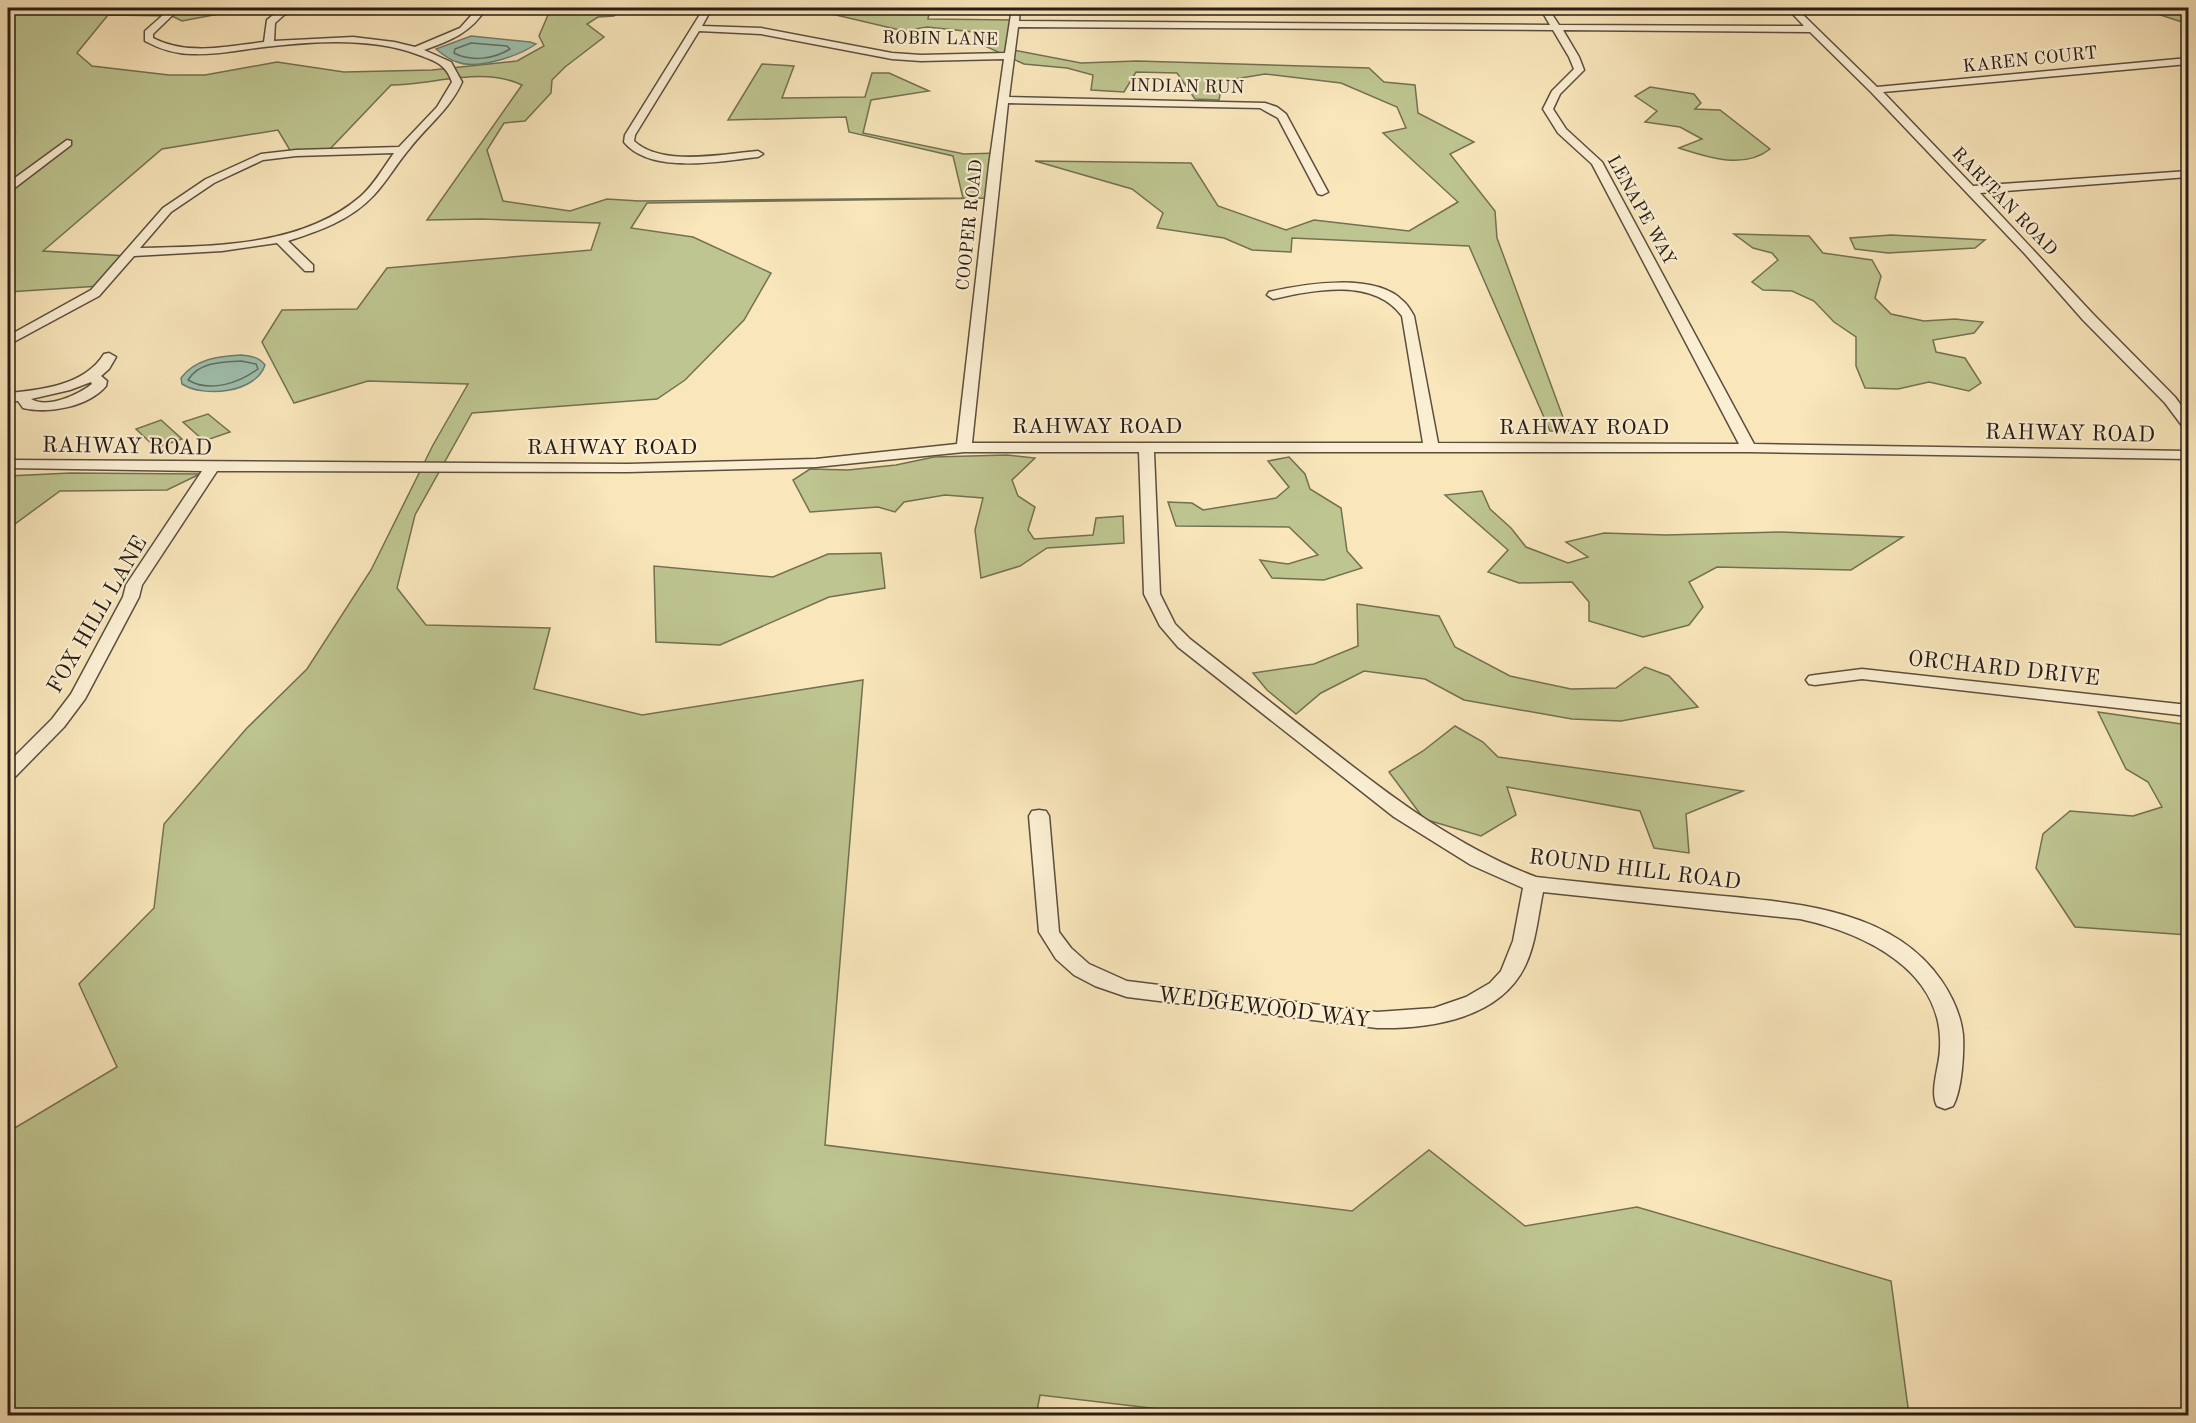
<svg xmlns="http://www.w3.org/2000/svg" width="2196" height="1423" font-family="'Old Standard TT',serif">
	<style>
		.green { fill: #bec590; stroke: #737052; stroke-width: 1.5 }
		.water { fill: #9ec0ae; stroke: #6f7e70; stroke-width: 1.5 }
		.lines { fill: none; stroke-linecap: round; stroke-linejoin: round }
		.shore { stroke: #636e61; stroke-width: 1.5 }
		.minor-casing { stroke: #5c4e3e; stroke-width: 3 }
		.minor { fill: #fbefd3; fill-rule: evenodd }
		.labels { text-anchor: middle; stroke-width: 4.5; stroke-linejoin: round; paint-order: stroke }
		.far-street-label { font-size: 18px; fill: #281c14; stroke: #fbefd3 }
		.street-label { font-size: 22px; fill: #281c14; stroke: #fbefd3 }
	</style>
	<rect width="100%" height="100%" fill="#f9e6bb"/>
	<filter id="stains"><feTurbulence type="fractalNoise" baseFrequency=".00333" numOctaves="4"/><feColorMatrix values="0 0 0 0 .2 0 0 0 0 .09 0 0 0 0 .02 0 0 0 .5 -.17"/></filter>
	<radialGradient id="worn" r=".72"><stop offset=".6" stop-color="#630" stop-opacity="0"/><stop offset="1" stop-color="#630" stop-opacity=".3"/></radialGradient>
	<g class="green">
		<path d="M8,8H116L114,10L136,8H235L224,13L182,21L172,16L108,15L77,53L92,66L169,75H205L277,62L344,72L432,70L517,61L544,46L539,36L551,8H619L614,16L598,17L587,24L604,37L565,67L552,80L551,93L525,121L504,123L487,150L503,201L570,211L607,199L639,201L963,198L953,156L849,132L846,117L728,120L762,64L794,66L782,98L865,97L872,73H889L929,91L871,100L863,133L964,154L998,153L995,198L647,203L631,228L693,237L771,273L744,320L685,380L657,399L472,413L415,515L397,588L426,625L550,628L534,689L642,715L863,680L825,1145L1352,1211L1429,1150L1525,1226L1637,1207L1891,1281L1909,1415L1219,1416L1040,1395L1036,1416L8,1415V1132L117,1067L79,984L154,908L164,824L246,729L307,669L371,570L433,445L468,384L368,381L294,403L262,342L282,310L357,309L387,268L591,250L600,223L482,219L427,220L522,85C483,66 432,85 391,85L329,150L291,152L278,130L162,149L43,251L127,256L100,286L8,292V138L15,133L8,132Z"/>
		<polygon points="806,8 930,8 928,19 1014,20 1008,49 1081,63 1137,61 1369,68 1384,82 1415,85 1418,113 1474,142 1450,154 1495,211 1497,238 1568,431 1550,431 1469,246 1292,238 1291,252 1252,250 1224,238 1157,228 1163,213 1132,189 1035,161 1191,163 1218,206 1286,230 1314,220 1409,231 1458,202 1383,133 1406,128 1397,107 1341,83 1265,74 1223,81 1219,100 1195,99 1177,73 1136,72 1124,92 1091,90 1093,75 1067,68 1024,64 985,46 983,33 927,27 904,31"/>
		<polygon points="2139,8 2188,8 2188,24"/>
		<path d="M1650,87L1694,94L1701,103L1695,109L1720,110L1770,149C1744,170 1707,157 1679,148L1702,139L1680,127L1645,122L1657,111L1635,96Z"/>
		<polygon points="1734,234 1809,236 1823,253 1872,260 1881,276 1875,298 1891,314 1924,321 1955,319 1983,322 1974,333 1933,340 1936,352 1965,358 1981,383 1969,391 1929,382 1898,389 1865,388 1856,366 1856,337 1834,322 1814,301 1792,291 1763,290 1752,282 1778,260 1772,253 1753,248"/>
		<polygon points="1891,235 1985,240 1975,248 1888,253 1855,249 1850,238"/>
		<polygon points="208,414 230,432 204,441 183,422"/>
		<polygon points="161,420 182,439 156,448 136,429"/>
		<polygon points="1007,455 1035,458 1012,480 1018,496 1035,507 1028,530 1034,539 1093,535 1096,518 1123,516 1124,543 1047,548 1020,566 981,578 975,530 983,498 945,495 904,502 895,512 878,507 810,512 793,480 810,469 848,470 896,465 934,457"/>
		<polygon points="1289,457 1305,474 1310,489 1341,508 1347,551 1362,568 1324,580 1272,578 1260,560 1288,564 1318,555 1289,527 1176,526 1168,502 1192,503 1203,510 1276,498 1289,487 1268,461"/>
		<polygon points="70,473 200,474 167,490 60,491 8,529 8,476"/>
		<polygon points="1482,491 1490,509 1511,528 1526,547 1568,563 1588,557 1566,542 1604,533 1666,535 1781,532 1903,537 1851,570 1717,567 1689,582 1703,607 1689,625 1643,637 1589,621 1589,602 1572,582 1519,583 1488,572 1508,550 1445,495"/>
		<polygon points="881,553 885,588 829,597 720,645 656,642 654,566 773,577 828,554"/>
		<polygon points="1357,604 1439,616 1455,647 1510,676 1571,689 1616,688 1645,667 1669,676 1698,707 1621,721 1572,719 1464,700 1425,679 1364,671 1321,693 1296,714 1267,690 1253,673 1314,664 1358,646"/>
		<polygon points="2098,712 2188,725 2188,935 2075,927 2036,868 2043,834 2070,811 2133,816 2162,807 2148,782 2126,769"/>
		<polygon points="1455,726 1483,742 1498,757 1743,791 1686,814 1689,853 1654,848 1640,811 1507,787 1516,815 1481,836 1424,819 1389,772 1423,751"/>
	</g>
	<g class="water">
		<path d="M471,36L530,42L536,44C519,56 477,70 457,62C450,60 442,54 436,49Z"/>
		<path d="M241,355C251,356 259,357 265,365C256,393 204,398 182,384L181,378C195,359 219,356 241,355Z"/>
	</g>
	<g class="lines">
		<g class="shore">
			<path d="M471,43L507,46L510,49C494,59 471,62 454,53L455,49Z"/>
			<path d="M241,361L256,364L258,369C239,383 210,393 188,380C199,362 222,362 241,361Z"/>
		</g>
		<defs>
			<g id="minor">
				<path d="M171,8H180L153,34V38C188,56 227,46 264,42L267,20C278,11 286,7 300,8L284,15L275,23L274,41L353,37L394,42L415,47L460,28L478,8H486C472,32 450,41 424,50L451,62L462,82C450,109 428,125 410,148C398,162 387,181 374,195C351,220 319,231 288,241L313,265V271H305L277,243L222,251L134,256L99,296L8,345V336L91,290L163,208L206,179L261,154L296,150L399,147L437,107L452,82C446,64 435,61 419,55C368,36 309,42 256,48C235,51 214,55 192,54C175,54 160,49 145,41V31ZM394,153C383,168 374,185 360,197C301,247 214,246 140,248L171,212L214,183L263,160L296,156Z"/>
				<path d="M704,8H712L702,26L761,28L892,53L921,55L1005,53L1012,8H1020L1019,21L1550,25L1540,8H1548L1559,25L1804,26L1787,8H1796L1877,87L2188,58V64L1883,92L1973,186L2188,171V177L1980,193L2093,314L2175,397L2188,415V428L2183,427L2165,403L2083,320L2025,254L1871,92L1810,32L1563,30L1579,57L1584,70L1560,94L1553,109L1566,129L1602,162L1754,444L2188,451V459L1749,452H1154L1160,594L1175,624L1190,639C1235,674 1279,709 1324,744C1390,796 1457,847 1536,877C1588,883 1639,888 1691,893C1776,902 1887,902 1941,980C1952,996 1961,1015 1963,1035C1964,1053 1962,1090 1953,1106L1945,1109L1937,1106C1929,1091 1940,1065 1940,1048C1944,970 1864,933 1800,919L1543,892C1538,916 1536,942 1526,964C1501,1019 1430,1029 1377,1028L1127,997L1095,986L1074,975L1056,959L1039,932L1029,816L1032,811L1039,810L1046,811L1049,816L1059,932L1071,948L1089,964L1127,981L1377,1012L1434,1008L1466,997L1490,983L1501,971L1513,941L1523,888L1471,865L1394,817L1178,647L1160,626L1144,594L1139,452H964L816,467L628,472L217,471L142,585L139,597L85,699L64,727L15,777L8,779V763L52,719L71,694L123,597L126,585L202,471L8,468V460L628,464L816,459L957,444L989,165L1004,59L921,61L892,59L761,34L699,31L635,135L634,141C662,167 723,154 758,151L763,154L758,157C720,161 651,175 624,142L625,135ZM1018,27L1553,30L1569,57L1574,69L1552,91L1543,109L1558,133L1592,164L1739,444L1438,443L1414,316C1411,311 1408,305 1403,301C1375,272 1304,284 1269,292L1267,295L1273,299C1314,290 1373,277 1402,316L1423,443H972L1008,103L1260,108L1278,118L1318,194L1322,195L1328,192L1286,114L1277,107L1265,103L1009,97Z"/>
				<polygon points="67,140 71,141 71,145 12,190 8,191 8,183"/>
				<path d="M109,353L116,357L109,369L101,376L107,381L106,386C88,407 49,414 23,408L18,401H8V393C42,390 85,385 104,354ZM91,382L92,384C78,395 47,409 31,399L70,390Z"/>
				<polygon points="1862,669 2188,705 2188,716 1862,679 1815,685 1809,684 1806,680 1809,676 1815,675"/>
			</g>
		</defs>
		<use href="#minor" class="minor-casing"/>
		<use href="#minor" class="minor"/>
	</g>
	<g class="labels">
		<g class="far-street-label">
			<text transform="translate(940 38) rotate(1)" y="6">ROBIN LANE</text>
			<text transform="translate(2030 59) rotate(-6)" y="6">KAREN COURT</text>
			<text transform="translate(1187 86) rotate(1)" y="6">INDIAN RUN</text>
			<text transform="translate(2005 201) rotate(46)" y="6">RARITAN ROAD</text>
			<text transform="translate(1642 210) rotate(61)" y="6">LENAPE WAY</text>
			<text transform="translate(969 225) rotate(-84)" y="6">COOPER ROAD</text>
		</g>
		<g class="street-label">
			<text x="1097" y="433">RAHWAY ROAD</text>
			<text x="1584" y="434">RAHWAY ROAD</text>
			<text transform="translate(2070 432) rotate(1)" y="8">RAHWAY ROAD</text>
			<text transform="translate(127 445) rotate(1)" y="8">RAHWAY ROAD</text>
			<text x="612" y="454">RAHWAY ROAD</text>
			<text transform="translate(96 614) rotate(-60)" y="8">FOX HILL LANE</text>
			<text transform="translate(2004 667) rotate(6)" y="8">ORCHARD DRIVE</text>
			<text transform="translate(1635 868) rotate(7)" y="8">ROUND HILL ROAD</text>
			<text transform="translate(1264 1006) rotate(7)" y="8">WEDGEWOOD WAY</text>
		</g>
	</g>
	<rect width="2196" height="1423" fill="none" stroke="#f9e6bb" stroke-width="30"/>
	<rect x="9" y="9" width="2178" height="1405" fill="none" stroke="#281c14" stroke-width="3"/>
	<rect x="15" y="15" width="2166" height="1393" fill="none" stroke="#281c14" stroke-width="1.5"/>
	<rect width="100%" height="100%" filter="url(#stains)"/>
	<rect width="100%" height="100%" fill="url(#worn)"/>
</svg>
